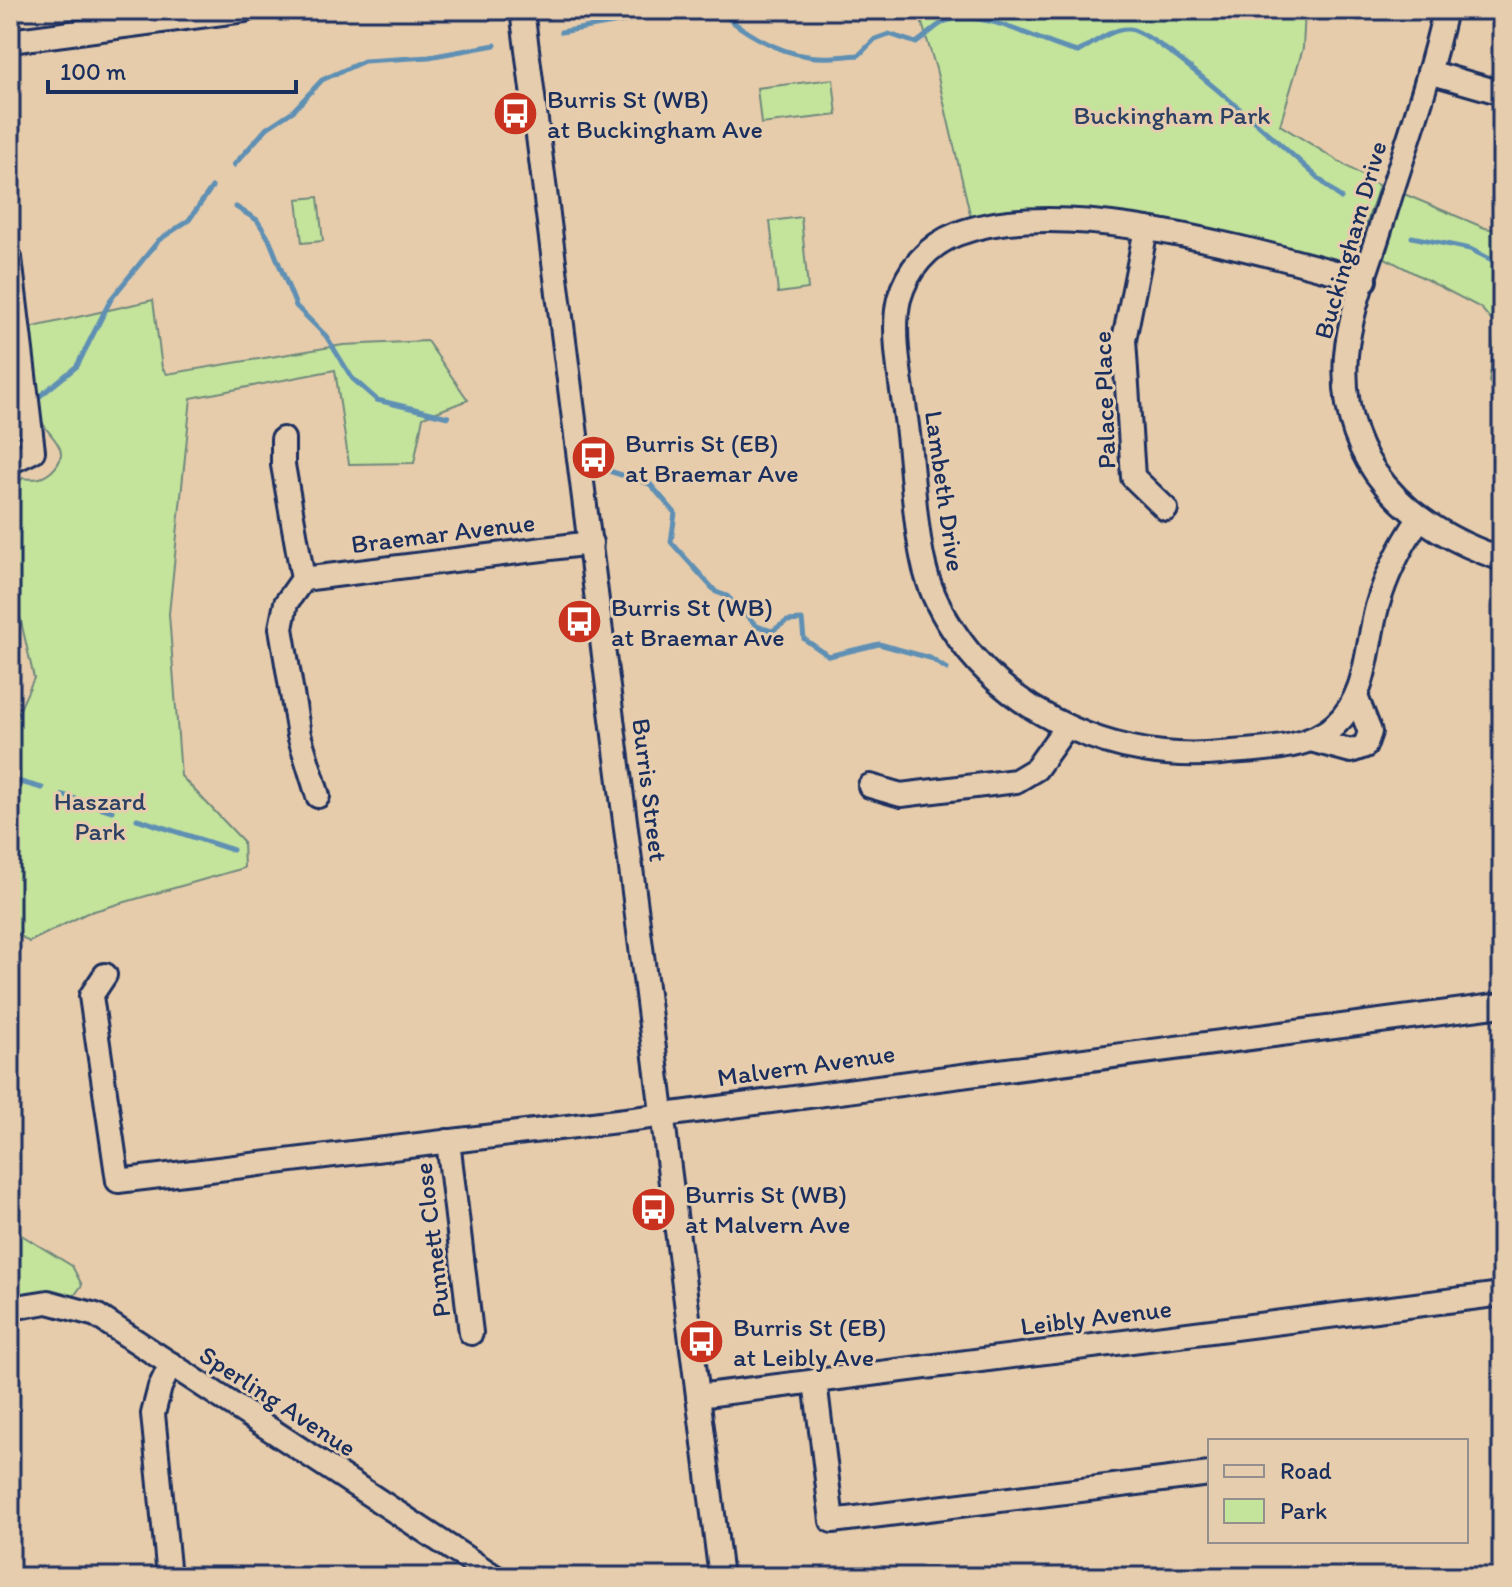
<svg xmlns="http://www.w3.org/2000/svg" width="1512" height="1587" font-family="Itim,sans-serif">
	<style>
		.green { fill: #c4e39b; stroke: #70897c; stroke-width: 2 }
		.lines { fill: none; stroke-linecap: round; stroke-linejoin: round }
		.stream { stroke: #5f90b4; stroke-width: 5 }
		.minor-casing { stroke: #1b2f5e; stroke-width: 28 }
		.minor { stroke: #e6cdae; stroke-width: 22 }
		.labels { text-anchor: middle; stroke-width: 6; stroke-linejoin: round; paint-order: stroke }
		.poi-label { font-size: 26px; fill: #1b2f5e; stroke: #e6cdae; text-anchor: start }
		.park-label { font-size: 26px; fill: #2c4164; stroke: #e6cdae }
		.street-label { font-size: 26px; fill: #1b2f5e; stroke: #e6cdae }
	</style>
	<rect width="100%" height="100%" fill="#e7ccab"/>
	<filter id="ink" filterUnits="userSpaceOnUse"><feTurbulence type="fractalNoise" baseFrequency=".0125" numOctaves="2"/><feDisplacementMap in="SourceGraphic" scale="16" xChannelSelector="R" yChannelSelector="G"/><feConvolveMatrix kernelMatrix="1 2 1 2 8 2 1 2 1" color-interpolation-filters="sRGB"/></filter>
	<g filter="url(#ink)">
		<g class="green">
			<path d="M918,10H1305L1303,48L1280,125L1379,186L1354,260L1340,263C1217,234 1100,195 971,218L936,69Z"/>
			<polygon points="833,79 837,115 761,124 757,88"/>
			<polygon points="1404,194 1485,228 1502,231 1502,396 1489,382 1497,327 1481,308 1385,258"/>
			<polygon points="318,197 323,241 302,243 297,199"/>
			<polygon points="801,217 808,289 778,293 770,221"/>
			<path d="M153,300L162,368L167,374L343,345L427,341L468,400L423,417L414,463L349,464L335,370L191,398L169,614L181,776L243,841L244,868L87,913L29,942L10,928V731L34,678L10,574V491L23,478C35,480 43,479 52,471C76,448 45,436 40,417C32,389 32,357 29,328Z"/>
			<path d="M10,1228L72,1266L82,1285L74,1296C56,1291 23,1298 10,1289Z"/>
		</g>
		<g class="lines">
			<g class="stream">
				<path d="M718,10C742,31 776,52 808,56C824,59 843,56 859,55L875,39L889,34L916,43C926,37 934,26 946,21C985,7 1040,44 1078,52C1092,44 1112,28 1129,29C1159,31 1308,170 1341,198"/>
				<polyline points="561,32 688,10"/>
				<polyline points="234,165 267,128 293,111 322,80 364,61 429,57 495,45"/>
				<polyline points="236,207 257,220 269,239 296,306 326,336 352,378 377,400 448,417"/>
				<polyline points="1412,237 1470,249 1502,265"/>
				<polyline points="40,396 77,366 111,299 159,240 189,220 212,187"/>
				<polyline points="606,470 650,484 675,513 671,542 716,592 727,596 757,626 772,631 787,621 802,620 804,639 829,656 879,644 930,658 947,669"/>
				<polyline points="10,779 42,788"/>
				<polyline points="63,795 112,811"/>
				<polyline points="137,819 233,850"/>
			</g>
			<defs>
				<g id="minor">
					<polyline points="522,10 721,1577"/>
					<path d="M1445,10C1429,83 1403,154 1381,226C1368,268 1350,311 1346,355C1338,463 1407,527 1502,559"/>
					<polyline points="10,41 245,10"/>
					<polyline points="1429,72 1502,93"/>
					<polyline points="1146,229 1124,340 1133,477 1166,509"/>
					<polyline points="10,258 33,451 10,462"/>
					<path d="M1365,280C1256,252 1064,193 957,234C928,245 907,270 899,299C890,335 904,396 908,434C913,476 914,520 923,561C928,586 939,609 953,630C1010,717 1119,763 1221,753C1258,749 1306,751 1335,725C1368,696 1366,647 1377,607C1386,575 1400,547 1419,519"/>
					<polyline points="283,439 283,465 303,579 286,603 281,628 299,735 318,796"/>
					<polyline points="303,579 591,543"/>
					<polyline points="1314,741 1351,751 1365,746 1370,732 1357,699"/>
					<polyline points="870,786 901,795 1016,781 1036,769 1066,727"/>
					<polyline points="105,975 91,996 118,1181 634,1119 1502,1005"/>
					<polyline points="448,1141 471,1333"/>
					<polyline points="10,1308 48,1302 96,1315 495,1577"/>
					<polyline points="815,1381 832,1521 1210,1474"/>
					<polyline points="698,1396 1502,1294"/>
					<polyline points="169,1577 153,1414 160,1387 171,1364"/>
				</g>
			</defs>
			<use href="#minor" class="minor-casing"/>
			<use href="#minor" class="minor"/>
		</g>
	</g>
	<defs>
		<symbol id="bus-disc" viewBox="-11 -11 22 22"><circle r="9.5" fill="#c8321e" stroke="#e6cdae"/><path d="M-5-6H5V4H4V6H2V4H-2V6H-4V4H-5ZM-3.5-4V0h7V-4ZM-3.5 1.2v1.5H-2V1.2ZM2 1.2v1.5H3.5V1.2Z" fill="#fff"/></symbol>
	</defs>
	<g fill-rule="evenodd">
		<use href="#bus-disc" x="490" y="88" width="51" height="51"/>
		<use href="#bus-disc" x="568" y="432" width="51" height="51"/>
		<use href="#bus-disc" x="554" y="596" width="51" height="51"/>
		<use href="#bus-disc" x="628" y="1184" width="51" height="51"/>
		<use href="#bus-disc" x="676" y="1316" width="51" height="51"/>
	</g>
	<g class="labels">
		<g class="poi-label">
			<text x="547" y="108">Burris St (WB)<tspan x="547" dy="30">at Buckingham Ave</tspan></text>
			<text x="625" y="452">Burris St (EB)<tspan x="625" dy="30">at Braemar Ave</tspan></text>
			<text x="611" y="616">Burris St (WB)<tspan x="611" dy="30">at Braemar Ave</tspan></text>
			<text x="685" y="1203">Burris St (WB)<tspan x="685" dy="30">at Malvern Ave</tspan></text>
			<text x="733" y="1336">Burris St (EB)<tspan x="733" dy="30">at Leibly Ave</tspan></text>
		</g>
		<g class="park-label">
			<text x="1172" y="124">Buckingham Park</text>
			<text x="100" y="810">Haszard<tspan x="100" dy="30">Park</tspan></text>
		</g>
		<g class="street-label">
			<text transform="translate(1350 240) rotate(-74)" y="9">Buckingham Drive</text>
			<text transform="translate(1104 400) rotate(-92)" y="9">Palace Place</text>
			<text transform="translate(945 491) rotate(82)" y="9">Lambeth Drive</text>
			<text transform="translate(443 533) rotate(-7)" y="9">Braemar Avenue</text>
			<text transform="translate(650 790) rotate(83)" y="9">Burris Street</text>
			<text transform="translate(806 1065) rotate(-8)" y="9">Malvern Avenue</text>
			<text transform="translate(432 1240) rotate(-97)" y="9">Punnett Close</text>
			<text transform="translate(1096 1317) rotate(-7)" y="9">Leibly Avenue</text>
			<text transform="translate(278 1401) rotate(33)" y="9">Sperling Avenue</text>
		</g>
	</g>
	<rect width="1512" height="1587" fill="none" stroke="#e6cdae" stroke-width="40"/>
	<rect x="20" y="20" width="1472" height="1547" fill="none" stroke="#1b2f5e" stroke-width="3" filter="url(#ink)"/>
	<rect x="1208" y="1439" width="260" height="104" fill="#e6cdae" stroke="#958e8e" stroke-width="2"/>
	<rect x="1224" y="1465" width="40" height="12" fill="#e6cdae" stroke="#958e8e" stroke-width="2"/>
	<text x="1280" y="1479" font-size="24" fill="#1b2f5e">Road</text>
	<rect x="1224" y="1499" width="40" height="24" fill="#c4e39b" stroke="#958e8e" stroke-width="2"/>
	<text x="1280" y="1519" font-size="24" fill="#1b2f5e">Park</text>
	<path d="M48 80v12h248v-12" fill="none" stroke="#1b2f5e" stroke-width="4"/>
	<text x="60" y="80" font-size="24" fill="#1b2f5e" stroke="#e6cdae" stroke-width="6" paint-order="stroke">100 m</text>
</svg>
